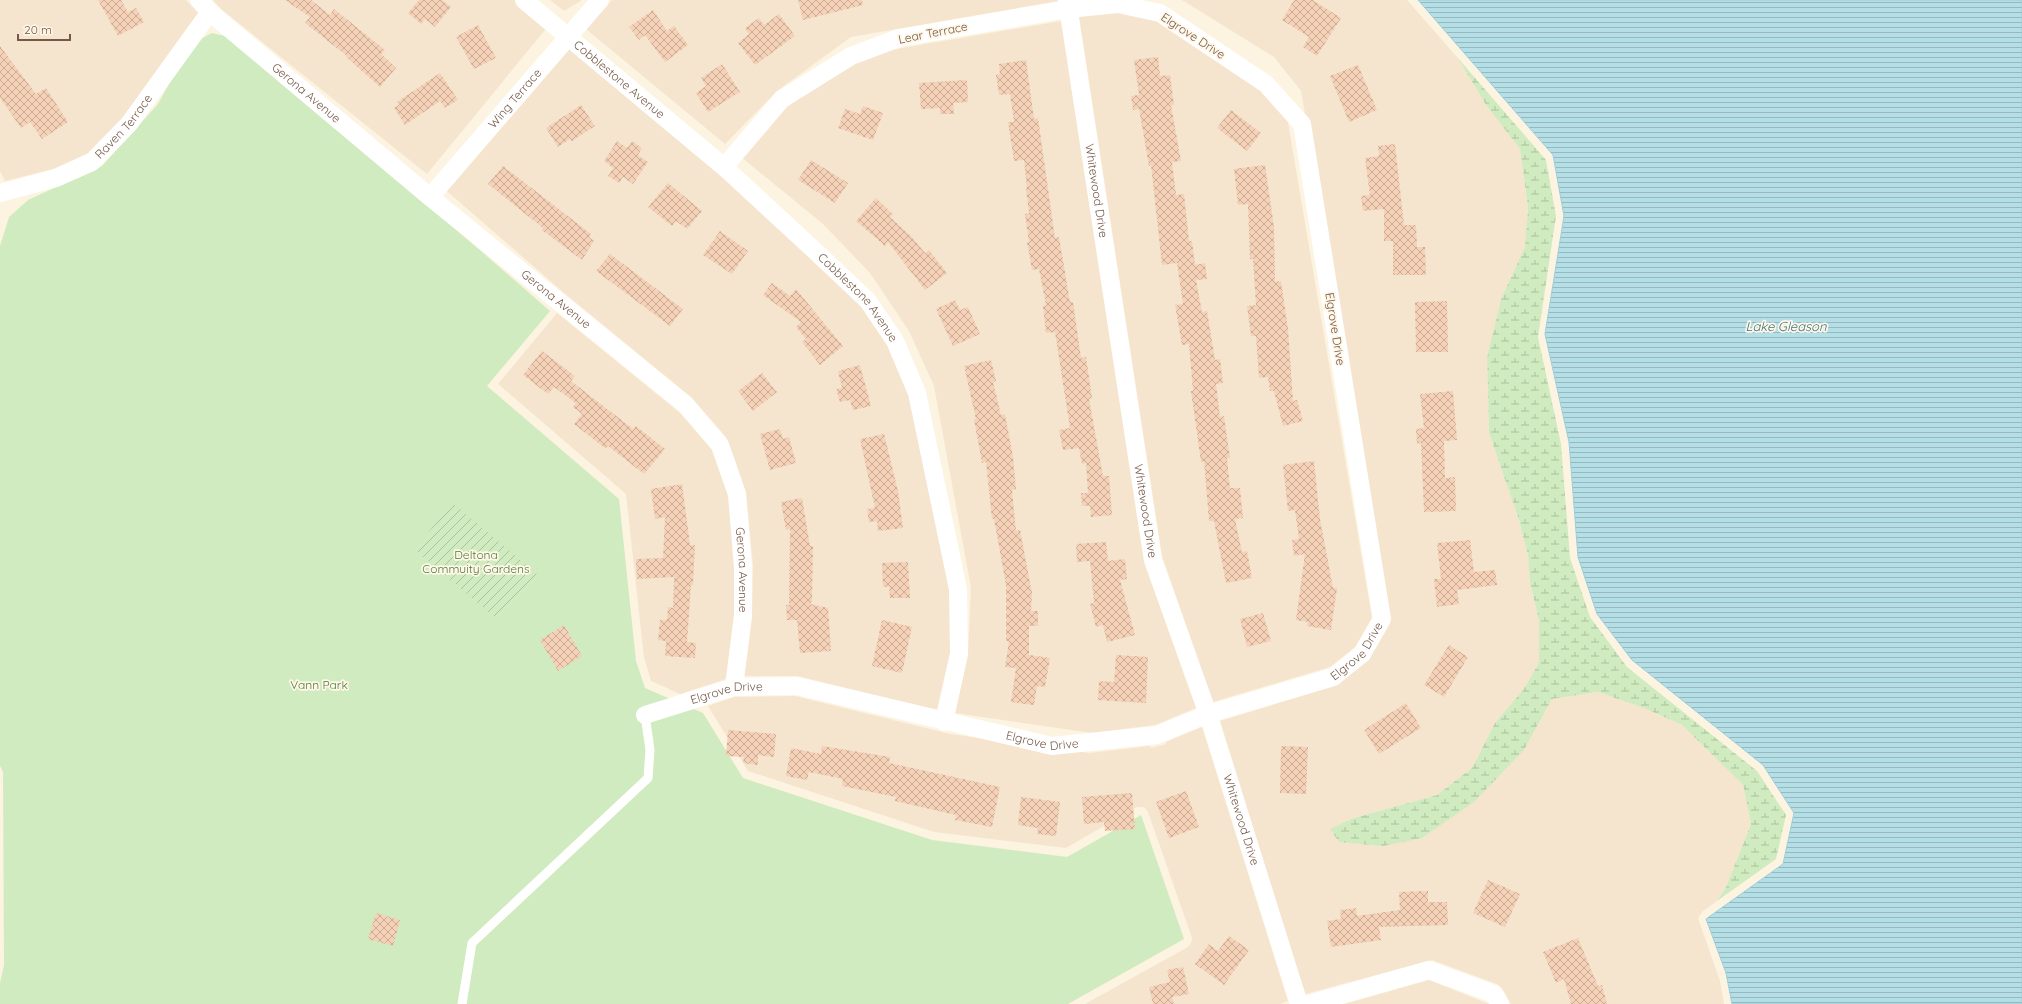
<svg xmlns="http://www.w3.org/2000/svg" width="2022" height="1004" font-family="Quicksand,sans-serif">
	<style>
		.residential { fill: #f5e5cf }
		.wetland { fill: url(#wetland-marsh) }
		.park { fill: #d0ebbf }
		.garden { fill: url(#garden-furrows) }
		.water { fill: url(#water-rules); stroke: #9bceda }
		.building { fill: url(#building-cross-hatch) }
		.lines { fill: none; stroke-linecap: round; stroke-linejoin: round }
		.service { stroke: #fff; stroke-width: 9 }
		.minor { stroke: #fff; stroke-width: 18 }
		.labels { text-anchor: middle; stroke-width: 3.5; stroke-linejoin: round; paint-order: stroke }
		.street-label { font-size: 12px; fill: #755847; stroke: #fff7e8 }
		.park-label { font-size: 12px; fill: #4f7c3e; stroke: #fff7e8 }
		.water-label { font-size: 13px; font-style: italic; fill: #3d7683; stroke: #fff7e8 }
	</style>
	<defs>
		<pattern id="wetland-marsh" width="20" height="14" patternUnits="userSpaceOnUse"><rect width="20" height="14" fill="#d0ebbf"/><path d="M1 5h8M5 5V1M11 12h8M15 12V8" fill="none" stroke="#adc19d"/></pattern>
		<pattern id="garden-furrows" width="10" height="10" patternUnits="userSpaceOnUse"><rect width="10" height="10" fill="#d0ebbf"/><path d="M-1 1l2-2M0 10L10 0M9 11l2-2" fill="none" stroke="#adc19d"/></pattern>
		<pattern id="water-rules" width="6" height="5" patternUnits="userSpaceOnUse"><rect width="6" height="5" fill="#b5dfe7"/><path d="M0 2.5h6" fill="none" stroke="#98b8bd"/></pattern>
		<pattern id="building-cross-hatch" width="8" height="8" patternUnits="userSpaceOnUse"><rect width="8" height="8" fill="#f4d1b7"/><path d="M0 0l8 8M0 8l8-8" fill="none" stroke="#caac97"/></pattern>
	</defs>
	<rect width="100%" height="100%" fill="#fdf3e1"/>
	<g class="residential">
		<polygon points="0,0 186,0 198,13 123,117 88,153 53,169 5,181 0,171"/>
		<polygon points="213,0 519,0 549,25 427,174 221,9"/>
		<polygon points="550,0 582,0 564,11"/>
		<polygon points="612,0 1058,0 1058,1 851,37 777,91 725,144 580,24 605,8"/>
		<polygon points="1182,0 1407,0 1457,57 1486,105 1520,149 1528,207 1525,247 1501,299 1487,357 1489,433 1519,520 1528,556 1530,582 1539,621 1539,663 1523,690 1495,723 1472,768 1437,795 1354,818 1383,846 1524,750 1552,699 1598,692 1644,708 1682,725 1743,785 1751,824 1726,887 1717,901 1702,912 1698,918 1720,981 1724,1004 1511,1004 1502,988 1497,984 1432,960 1305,994 1220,721 1338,685 1369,659 1390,617 1301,91 1274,57"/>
		<polygon points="1127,1 1284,99 1372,618 1355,647 1330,667 1213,702 1162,556 1079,16"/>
		<polygon points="1061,21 1144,562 1196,708 1155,725 1092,733 955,713 968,654 971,588 934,386 909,331 870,273 823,224 740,156 787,107 855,56"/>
		<polygon points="564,37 857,288 917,395 953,592 950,653 937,710 797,676 744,676 752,617 753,566 746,492 726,437 691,397 563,292 441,186"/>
		<polygon points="557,313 680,413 712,450 728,496 735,568 734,615 726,679 680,694 651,681 644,658 626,494 498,384"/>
		<polygon points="795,696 950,734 1090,753 1150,746 1151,748 1166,744 1166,742 1202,727 1288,1001 1280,1004 1085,1004 1188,947 1191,943 1192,938 1148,812 1144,807 1137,807 1066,848 934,832 748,771 708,706 734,697"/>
		<polygon points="1429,980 1489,1004 1345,1004"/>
	</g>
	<polygon class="wetland" points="1457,57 1546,160 1556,216 1538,337 1561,444 1570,558 1590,617 1627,667 1757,771 1786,815 1776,859 1717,901 1726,887 1751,824 1743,785 1682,725 1644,708 1598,692 1552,699 1524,750 1474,802 1422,838 1383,846 1339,842 1330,829 1354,818 1437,795 1472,768 1495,723 1523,690 1539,663 1539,621 1530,582 1528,556 1519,520 1489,433 1487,357 1501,299 1525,247 1528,207 1520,149 1486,105"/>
	<polygon class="park" points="212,33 225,36 384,167 550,311 487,386 619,499 636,661 645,688 703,713 743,778 932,840 1067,857 1141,815 1184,939 1068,1004 0,1004 0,983 4,965 3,772 0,766 0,246 9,217 28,200 102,166 158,104 191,44"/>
	<polygon class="garden" points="453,503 537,574 498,620 414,549"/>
	<polygon class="water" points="1418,0 2022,0 2022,1004 1732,1004 1726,973 1706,919 1783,864 1794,813 1763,765 1632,660 1597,614 1578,557 1569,442 1545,334 1564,216 1553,155"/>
	<g class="building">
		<polygon points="98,0 121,0 128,12 136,8 144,22 118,36"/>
		<polygon points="285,0 311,0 330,15 334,9 385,50 381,54 396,68 380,87 346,57 347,56 305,23 310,17"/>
		<polygon points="419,0 442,0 451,7 435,27 425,19 421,24 408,13"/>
		<polygon points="798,0 862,0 863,5 803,20"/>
		<polygon points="1294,0 1313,0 1341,18 1317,56 1303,47 1309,37 1282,20"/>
		<polygon points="653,10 667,31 674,26 688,45 665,62 645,35 639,40 629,27"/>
		<polygon points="779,14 795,36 755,65 738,43 749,34 745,28 759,18 764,25"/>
		<polygon points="478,25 496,58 474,69 456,37"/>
		<polygon points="0,46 36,94 46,88 68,122 42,139 30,122 21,128 0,98"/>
		<polygon points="1158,57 1160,76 1170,75 1174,105 1171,105 1181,161 1172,162 1176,195 1184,194 1189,241 1192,241 1195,265 1205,263 1207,279 1196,280 1202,312 1207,311 1215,360 1220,359 1223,383 1216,384 1220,417 1224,416 1230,458 1227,458 1230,488 1240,488 1243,518 1235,519 1242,552 1247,551 1252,578 1226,583 1214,521 1209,521 1204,461 1201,462 1191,391 1193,391 1189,344 1182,345 1175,305 1183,304 1177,263 1162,265 1151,165 1149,166 1139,109 1133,110 1131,96 1139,95 1134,60"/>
		<polygon points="1026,60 1034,119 1038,118 1055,238 1059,237 1070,302 1073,302 1081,358 1086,357 1092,398 1089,399 1103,476 1109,476 1112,515 1091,517 1090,506 1082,506 1081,493 1088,493 1086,463 1082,464 1079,448 1063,450 1059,430 1070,428 1055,332 1046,333 1043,306 1046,305 1039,269 1032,270 1027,242 1029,242 1025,214 1029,213 1026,188 1027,188 1024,160 1014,161 1008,122 1014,122 1010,94 999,95 996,75 1000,74 999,64"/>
		<polygon points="722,64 740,92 708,112 696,93 706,86 701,78"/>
		<polygon points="1358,65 1377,110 1349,122 1330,76"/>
		<polygon points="440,73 458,100 445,108 440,101 405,125 394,108 400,104 397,102"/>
		<polygon points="967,80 968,102 953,103 954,114 940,114 940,108 921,109 919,83"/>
		<polygon points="581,105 595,126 572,141 570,139 558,147 546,128"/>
		<polygon points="863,106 883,113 873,140 838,128 845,109 860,114"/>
		<polygon points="1231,110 1261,133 1247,151 1217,128"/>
		<polygon points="617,141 627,148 632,141 642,148 638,155 648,162 633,184 623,177 619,183 608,176 613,168 604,161"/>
		<polygon points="1395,144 1404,225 1416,225 1417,247 1425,247 1426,275 1393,275 1393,241 1384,241 1384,209 1363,211 1361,196 1370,195 1365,158 1379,156 1378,146"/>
		<polygon points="811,160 848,183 835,203 798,180"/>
		<polygon points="1265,165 1274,227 1275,282 1281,281 1288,329 1293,401 1297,400 1303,421 1283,426 1274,391 1270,391 1268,377 1259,378 1256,336 1251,336 1247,306 1256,305 1253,259 1250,259 1248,204 1238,205 1234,169"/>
		<polygon points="503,166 591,234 589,237 594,241 582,260 542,230 543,228 488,184"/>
		<polygon points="668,183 702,211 687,229 676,221 672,226 648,207"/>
		<polygon points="876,198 893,214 890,217 912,237 925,253 929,250 947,273 925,290 888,242 885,246 856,221"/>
		<polygon points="720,231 748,251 732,274 703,255"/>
		<polygon points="610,254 683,309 670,326 596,271"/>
		<polygon points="772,283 790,296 796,289 843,346 820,365 802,342 806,339 796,327 801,322 763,295"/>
		<polygon points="955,300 960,310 968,307 980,334 953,346 936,309"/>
		<polygon points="1447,301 1448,352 1416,352 1415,302"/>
		<polygon points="542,351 575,376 571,381 633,429 636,426 665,449 644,474 608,446 606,449 574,424 582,414 573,407 576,403 554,387 548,394 523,375"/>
		<polygon points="991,360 996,381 993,382 1001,415 1005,414 1013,457 1016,489 1012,490 1016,531 1020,530 1032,593 1031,611 1038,611 1038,626 1029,626 1029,655 1050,658 1045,687 1037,686 1034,705 1011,702 1016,668 1005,667 1009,641 1006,641 1006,585 994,519 992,519 986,462 982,463 974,419 976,419 964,366"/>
		<polygon points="860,365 871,406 853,410 850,400 840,402 836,389 842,388 838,371"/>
		<polygon points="762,373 777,392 753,411 738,391"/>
		<polygon points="1453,391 1457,440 1444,441 1445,478 1455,477 1456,511 1424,512 1421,443 1417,444 1416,429 1424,428 1420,394"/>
		<polygon points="780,429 783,439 789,437 796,463 770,470 760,434"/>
		<polygon points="884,434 898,491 903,528 878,531 877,521 869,522 867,509 875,508 860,439"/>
		<polygon points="1314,461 1320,519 1333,588 1337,588 1331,630 1307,626 1308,622 1296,620 1305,554 1294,556 1292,540 1299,539 1295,510 1288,511 1283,465"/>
		<polygon points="682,484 690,545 695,545 693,585 691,585 687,642 696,643 695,658 665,656 666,641 658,640 660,620 667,620 668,607 673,608 674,577 637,579 636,559 663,558 665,517 655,519 651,489"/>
		<polygon points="802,498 810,546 813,546 812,602 810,604 828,608 831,651 800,653 797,620 787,620 786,605 789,605 790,529 786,530 781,502"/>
		<polygon points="1470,540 1474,572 1495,570 1497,585 1457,590 1459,604 1437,607 1434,579 1441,579 1437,543"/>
		<polygon points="1106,542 1108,561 1125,559 1127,579 1120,580 1135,635 1107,642 1103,625 1096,627 1090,604 1094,603 1090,561 1077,562 1076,544"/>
		<polygon points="908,562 910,598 890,598 889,587 883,587 882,563"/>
		<polygon points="1263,613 1271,641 1247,647 1240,619"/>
		<polygon points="882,620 912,627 902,673 872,666"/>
		<polygon points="564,625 582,656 558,671 540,640"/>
		<polygon points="1449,645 1468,657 1444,697 1424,685"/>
		<polygon points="1116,655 1148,657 1146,703 1098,700 1099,681 1114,682"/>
		<polygon points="1406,703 1421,728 1379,754 1364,730"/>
		<polygon points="728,730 776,734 774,757 758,755 758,765 743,763 744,757 726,756"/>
		<polygon points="822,746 890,757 889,763 1000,787 992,827 955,820 956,815 895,801 896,797 842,786 843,779 809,772 807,780 786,776 791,748 821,754"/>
		<polygon points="1281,746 1308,747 1306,794 1280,793"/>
		<polygon points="1186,791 1199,827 1169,838 1156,802"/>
		<polygon points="1132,793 1135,829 1105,831 1104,822 1084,824 1082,797"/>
		<polygon points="1021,797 1060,802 1056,836 1037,834 1038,828 1018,825"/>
		<polygon points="1488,880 1520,894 1505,927 1473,913"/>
		<polygon points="1428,891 1428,902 1447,902 1448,925 1379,927 1381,940 1331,947 1327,921 1341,919 1340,910 1356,908 1357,916 1400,910 1399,892"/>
		<polygon points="376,913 400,920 393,946 368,939"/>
		<polygon points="1229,936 1249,950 1224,985 1195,964 1209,944 1218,951"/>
		<polygon points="1578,938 1598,986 1602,985 1607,1004 1571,1004 1564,979 1556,983 1543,952"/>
		<polygon points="1183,967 1189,994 1172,997 1174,1004 1153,1004 1149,987 1170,982 1167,970"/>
	</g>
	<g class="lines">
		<polyline class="service" points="462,1004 472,943 648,778 650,750 645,715"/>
		<g class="minor">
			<path id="s1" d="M199,0L212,14L430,197L686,405L720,445L737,494L743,567V616L734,687"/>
			<path id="s2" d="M524,0L724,167L813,249L868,301L895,341L917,393L958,589L959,654L944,722"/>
			<path id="s3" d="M1067,0L1153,560L1208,714L1299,1004"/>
			<path id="s4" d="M0,193L56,178L92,162L129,124L210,12"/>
			<path id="s5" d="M430,197L600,0"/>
			<path id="s6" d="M645,715L734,687L797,686L1052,746L1157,735L1208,714L1333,677L1362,654L1382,619L1302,124L1266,84L1160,13L1118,4L1068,9L899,38L851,56L782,99L724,167"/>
			<polyline points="1309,1004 1429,970 1494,994 1500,1004"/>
		</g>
	</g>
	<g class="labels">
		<g class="street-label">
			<text transform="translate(933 33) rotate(-11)" y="4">Lear Terrace</text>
			<text transform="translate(1193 36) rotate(33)" y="4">Elgrove Drive</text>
			<text dy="4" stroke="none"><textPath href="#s2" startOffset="124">Cobblestone Avenue</textPath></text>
			<text dy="4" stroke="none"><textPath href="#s1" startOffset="142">Gerona Avenue</textPath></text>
			<text dy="4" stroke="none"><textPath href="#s5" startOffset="130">Wing Terrace</textPath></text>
			<text dy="4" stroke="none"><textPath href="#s4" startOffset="145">Raven Terrace</textPath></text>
			<text dy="4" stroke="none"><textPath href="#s3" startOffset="193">Whitewood Drive</textPath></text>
			<text dy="4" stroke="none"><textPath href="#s1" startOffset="466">Gerona Avenue</textPath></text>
			<text dy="4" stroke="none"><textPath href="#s2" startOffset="448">Cobblestone Avenue</textPath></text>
			<text transform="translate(1335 329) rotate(81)" y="4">Elgrove Drive</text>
			<text dy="4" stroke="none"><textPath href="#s3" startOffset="517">Whitewood Drive</textPath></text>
			<text dy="4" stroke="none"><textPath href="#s1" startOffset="814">Gerona Avenue</textPath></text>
			<text dy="4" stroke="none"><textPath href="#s6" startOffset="745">Elgrove Drive</textPath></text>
			<text dy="4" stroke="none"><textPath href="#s6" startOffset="85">Elgrove Drive</textPath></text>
			<text dy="4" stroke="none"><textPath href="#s6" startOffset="408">Elgrove Drive</textPath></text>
			<text dy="4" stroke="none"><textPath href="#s3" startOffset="841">Whitewood Drive</textPath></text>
		</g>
		<g class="park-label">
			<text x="476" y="559">Deltona<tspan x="476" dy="14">Commuity Gardens</tspan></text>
			<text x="319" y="689">Vann Park</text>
		</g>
		<g class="water-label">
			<text x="1786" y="331">Lake Gleason</text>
		</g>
	</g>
	<path d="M18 34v6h52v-6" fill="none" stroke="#755847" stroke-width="2"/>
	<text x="24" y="34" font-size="12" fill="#755847" stroke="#fff7e8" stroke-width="3" paint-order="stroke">20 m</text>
</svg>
